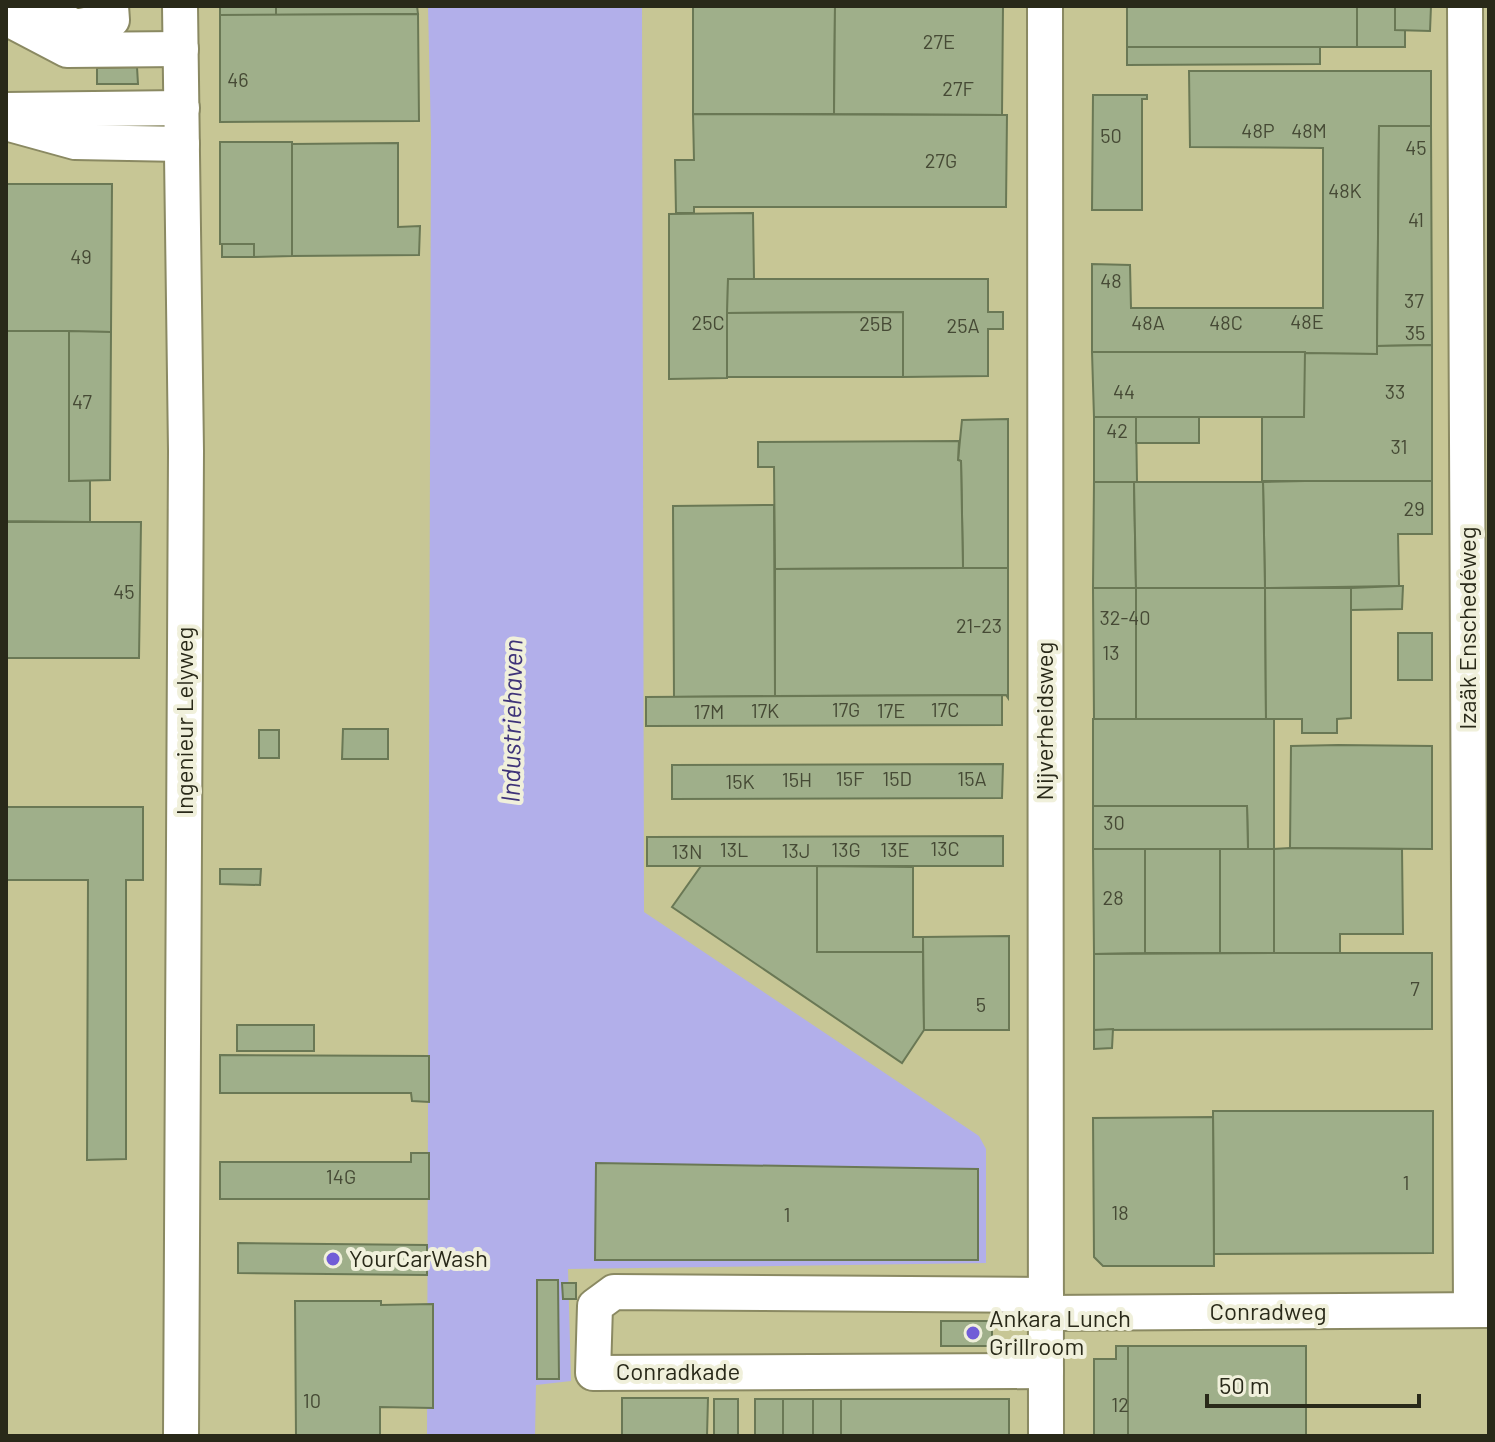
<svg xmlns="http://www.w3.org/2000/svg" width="1495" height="1442" font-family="Barlow,sans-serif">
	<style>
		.built { fill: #c7c695 }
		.water { fill: #b2afea }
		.building { fill: #9faf8a; stroke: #6a7855; stroke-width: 2 }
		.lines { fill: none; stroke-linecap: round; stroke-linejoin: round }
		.minor-casing { stroke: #8a8962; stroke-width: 38 }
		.minor { stroke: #fff; stroke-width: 34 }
		.poi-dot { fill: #715dd7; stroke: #f0f0db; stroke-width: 3 }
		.labels { text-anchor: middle; stroke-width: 8; stroke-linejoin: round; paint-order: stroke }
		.number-label { font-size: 20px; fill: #464a35 }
		.street-label { font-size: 24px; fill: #292919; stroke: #f0f0db }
		.poi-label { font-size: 24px; fill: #292919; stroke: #f0f0db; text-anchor: start }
		.water-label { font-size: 26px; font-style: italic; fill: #3e3379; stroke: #f0f0db }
	</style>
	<rect width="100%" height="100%" fill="#d2d1a8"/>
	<rect class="built" x="6" y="6" width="1483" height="1430"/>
	<polygon class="water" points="428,6 642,6 644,912 979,1136 986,1149 986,1263 568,1269 571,1381 536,1385 535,1436 427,1436 431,136"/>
	<g class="building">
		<rect x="220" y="6" width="56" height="9"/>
		<polygon points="276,6 417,6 418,14 276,15"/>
		<polygon points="693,6 835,6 834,114 693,114"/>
		<polygon points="835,6 1003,6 1002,115 834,114"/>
		<rect x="1127" y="6" width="230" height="41"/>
		<polygon points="1357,6 1395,6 1395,30 1405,30 1405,47 1357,47"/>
		<polygon points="1395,6 1431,6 1430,31 1395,30"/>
		<polygon points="418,14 419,121 220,122 220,15"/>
		<polygon points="1127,47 1320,47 1320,64 1127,65"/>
		<polygon points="137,67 138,84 97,84 97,68"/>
		<polygon points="1189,71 1431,71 1431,126 1379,126 1377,354 1092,352 1092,264 1130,265 1131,308 1323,308 1323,148 1190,147"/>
		<polygon points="1093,95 1147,95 1147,99 1142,99 1142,210 1092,210"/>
		<polygon points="693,114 1007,115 1006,207 694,207 694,213 676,213 675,160 694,160"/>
		<polygon points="1379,126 1431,126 1432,345 1377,346"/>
		<polygon points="220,142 292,142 292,256 254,257 254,244 220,244"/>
		<polygon points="398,143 398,227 420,226 419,255 292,256 292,144"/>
		<polygon points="6,184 112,184 111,332 6,331"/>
		<polygon points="753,213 754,279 728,279 727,378 669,379 669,214"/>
		<rect x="222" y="244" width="32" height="13"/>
		<polygon points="728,279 988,279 988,312 1003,312 1003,329 988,329 988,376 903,377 903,312 727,313"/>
		<polygon points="903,312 903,377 727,377 727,313"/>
		<polygon points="6,331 69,331 69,481 90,480 90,522 6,521"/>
		<polygon points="69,331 111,332 110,480 69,481"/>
		<polygon points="1432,345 1432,481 1262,481 1262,417 1304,417 1304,353 1377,354 1377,346"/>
		<polygon points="1092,352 1305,352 1304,417 1094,417"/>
		<polygon points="1094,417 1136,417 1137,482 1094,482"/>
		<rect x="1136" y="417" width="63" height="26"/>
		<polygon points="1008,419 1008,568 963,568 961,461 958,460 962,420"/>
		<polygon points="959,441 958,460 961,461 963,568 775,569 774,467 758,467 758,442"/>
		<polygon points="1305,481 1432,481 1432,534 1398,534 1399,586 1265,588 1263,482"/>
		<polygon points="1094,482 1134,482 1136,588 1093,588"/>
		<polygon points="1134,482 1263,482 1265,588 1136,588"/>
		<polygon points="774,505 775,696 674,697 673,506"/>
		<polygon points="6,522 141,522 139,658 6,658"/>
		<polygon points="963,568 1008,568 1008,698 1006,695 775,696 775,569"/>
		<polygon points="1399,586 1403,586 1402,609 1351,610 1351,588"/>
		<polygon points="1093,588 1136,588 1136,720 1094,719"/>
		<polygon points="1136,588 1265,588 1266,720 1136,720"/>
		<polygon points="1265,588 1351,588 1351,718 1337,719 1337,733 1302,733 1302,719 1266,719"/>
		<rect x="1398" y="633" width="34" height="47"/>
		<polygon points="1002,695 1002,725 646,726 646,697"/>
		<polygon points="1093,719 1274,719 1274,849 1248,849 1247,806 1093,806"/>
		<polygon points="343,729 388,729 388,759 342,759"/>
		<rect x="259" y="730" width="20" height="28"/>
		<polygon points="1338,745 1432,746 1432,849 1290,848 1291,746"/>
		<polygon points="1003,764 1002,798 672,799 672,765"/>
		<polygon points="1093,806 1247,806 1248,849 1093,849"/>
		<polygon points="6,807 143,807 143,880 126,880 126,1159 87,1160 88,880 6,880"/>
		<polygon points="1003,836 1003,866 647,866 647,837"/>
		<polygon points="1290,848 1402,849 1403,934 1340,934 1340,953 1274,953 1274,849"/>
		<polygon points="1093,849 1145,849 1145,953 1094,954"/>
		<rect x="1145" y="849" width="75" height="104"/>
		<rect x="1220" y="849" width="54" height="104"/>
		<polygon points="701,866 817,866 817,952 923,952 924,1030 902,1063 672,907"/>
		<polygon points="817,866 913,867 913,937 923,937 923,952 817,952"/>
		<polygon points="220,869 261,869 260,885 220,884"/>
		<polygon points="1009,936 1009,1030 924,1030 923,937"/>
		<polygon points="1274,953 1432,953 1432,1029 1094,1030 1094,954"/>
		<rect x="237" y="1025" width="77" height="26"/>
		<polygon points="1113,1029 1112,1048 1094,1049 1094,1030"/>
		<polygon points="220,1055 429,1056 429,1102 412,1101 411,1093 220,1093"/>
		<polygon points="1213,1111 1433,1111 1433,1253 1214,1254"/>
		<polygon points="1213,1117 1214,1266 1103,1266 1094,1257 1093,1118"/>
		<polygon points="411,1153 429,1153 429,1199 220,1199 220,1162 411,1162"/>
		<polygon points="596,1163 978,1169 978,1260 595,1260"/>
		<polygon points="238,1243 427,1245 427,1275 238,1273"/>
		<polygon points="537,1280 558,1280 559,1379 537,1379"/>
		<polygon points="562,1283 576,1283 576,1299 563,1299"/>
		<polygon points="295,1301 381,1301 381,1305 433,1304 433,1408 380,1407 380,1436 296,1436"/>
		<rect x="941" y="1321" width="51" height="25"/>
		<polygon points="1116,1346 1128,1346 1128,1436 1094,1436 1094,1359 1116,1359"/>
		<rect x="1128" y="1346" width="178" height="90"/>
		<polygon points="622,1398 708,1398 707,1436 622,1436"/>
		<rect x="714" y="1399" width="24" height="37"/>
		<rect x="755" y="1399" width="28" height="37"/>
		<rect x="783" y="1399" width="30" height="37"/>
		<rect x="813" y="1399" width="28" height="37"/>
		<rect x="841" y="1399" width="168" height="37"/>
	</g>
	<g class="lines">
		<defs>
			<g id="minor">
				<polyline points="38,6 75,27 112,20 111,6"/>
				<polyline points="180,6 186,451 181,1436"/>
				<polyline points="1045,6 1046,1436"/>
				<polyline points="1465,6 1471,1310"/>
				<polyline points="6,18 67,50 181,49"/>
				<polyline points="6,110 182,108"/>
				<polyline points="6,123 75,142 182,144"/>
				<polyline points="1046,1313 1489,1310"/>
				<polyline points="1046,1371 593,1373 595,1306 614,1292 1046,1295"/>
			</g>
		</defs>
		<use href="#minor" class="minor-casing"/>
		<use href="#minor" class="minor"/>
	</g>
	<g class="poi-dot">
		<circle cx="333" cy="1259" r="8"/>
		<circle cx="973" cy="1333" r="8"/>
	</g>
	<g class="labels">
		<g class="number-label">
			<text x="939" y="49">27E</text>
			<text x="238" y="87">46</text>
			<text x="958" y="96">27F</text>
			<text x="1258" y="138">48P</text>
			<text x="1309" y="138">48M</text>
			<text x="1111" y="143">50</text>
			<text x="1416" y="155">45</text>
			<text x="941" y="168">27G</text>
			<text x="1345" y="198">48K</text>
			<text x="1416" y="227">41</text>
			<text x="81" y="264">49</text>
			<text x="1111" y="288">48</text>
			<text x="1414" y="308">37</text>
			<text x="1307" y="329">48E</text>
			<text x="708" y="330">25C</text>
			<text x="1148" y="330">48A</text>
			<text x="1226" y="330">48C</text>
			<text x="876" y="331">25B</text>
			<text x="963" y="333">25A</text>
			<text x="1415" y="340">35</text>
			<text x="1124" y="399">44</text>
			<text x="1395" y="399">33</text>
			<text x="82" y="409">47</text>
			<text x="1117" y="438">42</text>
			<text x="1399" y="454">31</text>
			<text x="1414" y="516">29</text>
			<text x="124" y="599">45</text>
			<text x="1125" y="625">32-40</text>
			<text x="979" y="633">21-23</text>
			<text x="1111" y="660">13</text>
			<text x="846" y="717">17G</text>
			<text x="945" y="717">17C</text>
			<text x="765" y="718">17K</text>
			<text x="891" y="718">17E</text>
			<text x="709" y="719">17M</text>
			<text x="850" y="786">15F</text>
			<text x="897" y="786">15D</text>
			<text x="972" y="786">15A</text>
			<text x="797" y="787">15H</text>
			<text x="740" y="789">15K</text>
			<text x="1114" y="830">30</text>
			<text x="945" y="856">13C</text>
			<text x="734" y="857">13L</text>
			<text x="846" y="857">13G</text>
			<text x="895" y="857">13E</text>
			<text x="796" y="858">13J</text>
			<text x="687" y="859">13N</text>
			<text x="1113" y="905">28</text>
			<text x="1415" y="996">7</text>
			<text x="981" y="1012">5</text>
			<text x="341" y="1184">14G</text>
			<text x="1406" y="1190">1</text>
			<text x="1120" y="1220">18</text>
			<text x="787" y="1222">1</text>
			<text x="312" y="1408">10</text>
			<text x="1120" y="1412">12</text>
		</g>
		<g class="street-label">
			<text transform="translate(1468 628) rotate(-90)" y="8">Izaäk Enschedéweg</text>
			<text transform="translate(185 721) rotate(-90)" y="8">Ingenieur Lelyweg</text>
			<text transform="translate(1045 721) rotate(-90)" y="8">Nijverheidsweg</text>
			<text x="1268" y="1320">Conradweg</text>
			<text x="678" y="1380">Conradkade</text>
		</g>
		<g class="poi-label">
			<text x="349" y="1267">YourCarWash</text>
			<text x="989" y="1327">Ankara Lunch<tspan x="989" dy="28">Grillroom</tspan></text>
		</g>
		<g class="water-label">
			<text transform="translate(512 721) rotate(-89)" y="9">Industriehaven</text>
		</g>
	</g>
	<rect width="1495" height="1442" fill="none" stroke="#292919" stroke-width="16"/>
	<path d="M1207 1394v12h212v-12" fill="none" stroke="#292919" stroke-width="4"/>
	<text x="1219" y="1394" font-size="24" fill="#292919" stroke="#f0f0db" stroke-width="6" paint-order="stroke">50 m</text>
</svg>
